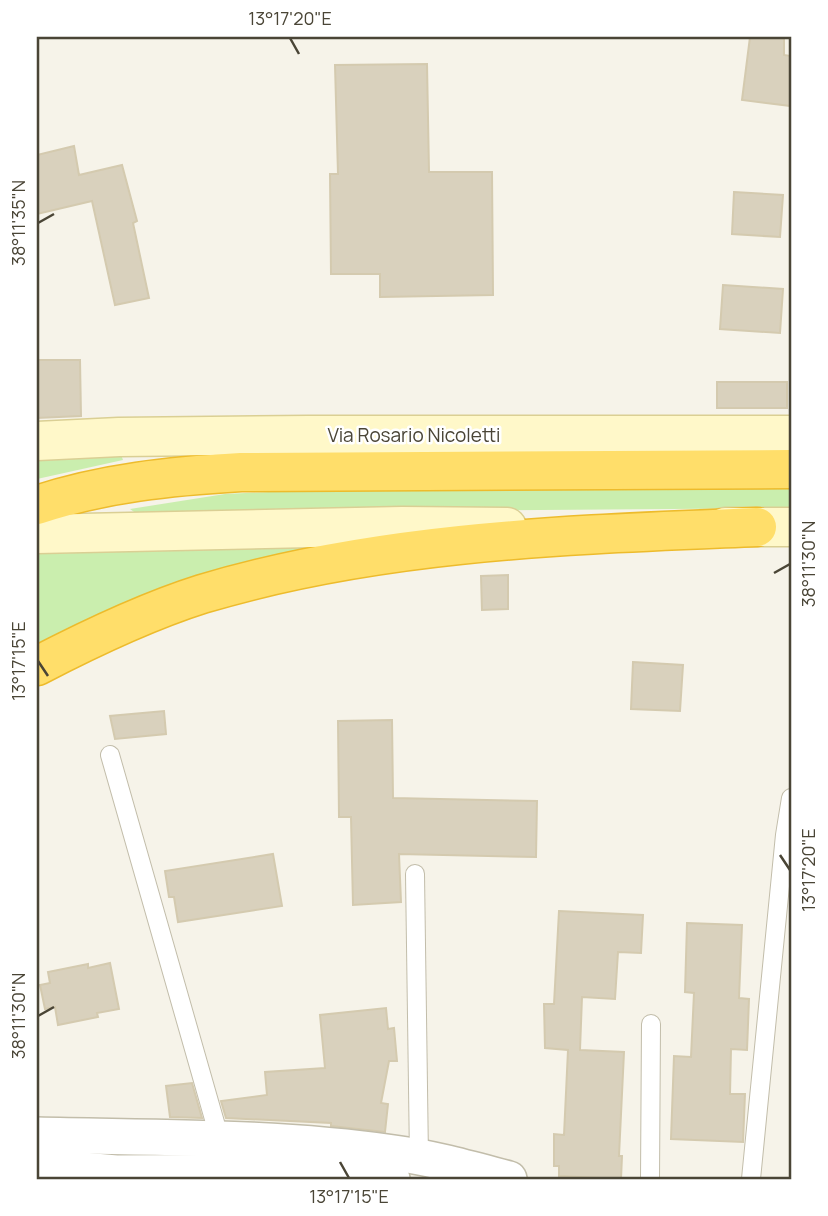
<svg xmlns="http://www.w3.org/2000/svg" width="828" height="1216" font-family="Manrope,sans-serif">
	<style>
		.green { fill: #caeeae }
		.building { fill: #d9d1bd; stroke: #d4caaf; stroke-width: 2 }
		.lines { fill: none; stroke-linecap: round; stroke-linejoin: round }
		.lane-casing { stroke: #c2bdaa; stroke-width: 20 }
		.street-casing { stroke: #c2bdaa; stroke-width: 38 }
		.secondary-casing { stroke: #dacf94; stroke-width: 41 }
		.highway-casing { stroke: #edbb2c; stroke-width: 41 }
		.lane { stroke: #fff; stroke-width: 18 }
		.street { stroke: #fff; stroke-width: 35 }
		.secondary { stroke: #fff8c9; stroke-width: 38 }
		.highway { stroke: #ffde6a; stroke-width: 38 }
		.ticks { fill: none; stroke: #4a4536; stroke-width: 2.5 }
		.labels { text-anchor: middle; stroke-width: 5; stroke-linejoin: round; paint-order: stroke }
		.street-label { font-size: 19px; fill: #4a4536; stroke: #fff }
		.neatline { fill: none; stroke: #4a4536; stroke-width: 2.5 }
		.ticks-label { font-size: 18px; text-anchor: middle; fill: #4a4536 }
	</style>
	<rect width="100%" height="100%" fill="#f6f3e9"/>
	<g class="green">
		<polygon points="119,449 123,460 37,479 37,455"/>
		<polygon points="791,482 791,508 300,512 141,517 130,509 225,494 311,490"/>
		<polygon points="343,546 37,646 37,554"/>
	</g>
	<g class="building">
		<polygon points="750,37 784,37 784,55 791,56 791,106 742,100"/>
		<polygon points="427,64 429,172 492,172 493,295 380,297 380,274 331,274 330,174 338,174 335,65"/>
		<polygon points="74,146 79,175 122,165 137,221 133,223 149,298 115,305 92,201 37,214 37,155"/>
		<polygon points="734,192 783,195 780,237 732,234"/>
		<polygon points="723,285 783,289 780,333 720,329"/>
		<polygon points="37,360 80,360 81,416 37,418"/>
		<rect x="717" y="382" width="70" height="26"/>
		<polygon points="508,575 508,609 482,610 481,576"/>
		<polygon points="633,662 683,665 680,711 631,709"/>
		<polygon points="164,711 166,734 115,739 110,716"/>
		<polygon points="392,720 393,798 537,801 536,857 399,854 401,902 353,905 351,817 339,817 338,721"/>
		<polygon points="273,854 282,906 178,922 174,897 169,897 165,871"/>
		<polygon points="559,911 643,915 641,953 618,952 615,999 582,997 580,1050 624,1052 619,1156 622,1156 621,1179 559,1176 559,1166 554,1166 554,1134 564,1135 568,1050 545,1048 544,1004 554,1004"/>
		<polygon points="687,923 742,925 739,998 749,999 747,1050 731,1049 730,1094 745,1094 743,1142 671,1139 674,1056 691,1057 694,993 685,992"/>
		<polygon points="110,963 119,1009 97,1013 98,1017 58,1025 55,1007 45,1009 40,985 50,983 48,972 88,964 88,968"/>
		<polygon points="386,1008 388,1029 394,1028 397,1061 389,1061 381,1103 388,1104 385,1132 331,1126 331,1123 226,1118 221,1101 267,1095 265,1072 325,1068 320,1015"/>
		<polygon points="192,1083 202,1118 170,1117 166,1086"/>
	</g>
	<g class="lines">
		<defs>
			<g id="lane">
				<polyline points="110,755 220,1140"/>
				<polyline points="415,874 419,1158"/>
				<polyline points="650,1179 651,1024"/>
				<polyline points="751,1179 785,835 791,798"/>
			</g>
			<g id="street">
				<path d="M37,1135C156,1138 276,1136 394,1153C433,1158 471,1169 509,1179"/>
				<polyline points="37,1166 116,1173 339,1172 392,1179"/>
			</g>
			<g id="secondary">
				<polyline points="37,441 119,437 309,435 791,435"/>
				<polyline points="725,527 791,527"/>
				<polyline points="37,534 402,526 507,527"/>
			</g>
			<g id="highway">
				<path d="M37,505C103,483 172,476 241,472L791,469"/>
				<path d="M37,666C89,639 145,612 202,594C382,540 570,535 757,527"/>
			</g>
		</defs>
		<use href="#lane" class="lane-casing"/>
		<use href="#street" class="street-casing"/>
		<use href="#secondary" class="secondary-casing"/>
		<use href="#highway" class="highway-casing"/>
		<use href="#lane" class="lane"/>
		<use href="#street" class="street"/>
		<use href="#secondary" class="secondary"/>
		<use href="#highway" class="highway"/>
	</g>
	<path class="ticks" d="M290,38L299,54M38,223L54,214M774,573L790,564M38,661L48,676M780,855L790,870M38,1016L54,1007M340,1162L349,1178"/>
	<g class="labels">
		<g class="street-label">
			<text x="414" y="442">Via Rosario Nicoletti</text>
		</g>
	</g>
	<rect width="828" height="1216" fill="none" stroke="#ffffff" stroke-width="77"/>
	<rect x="38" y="38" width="752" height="1140" class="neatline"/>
	<g class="ticks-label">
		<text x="290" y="25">13°17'20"E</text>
		<text transform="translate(19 223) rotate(-90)" y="6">38°11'35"N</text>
		<text transform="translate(809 564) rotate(-90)" y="6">38°11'30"N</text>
		<text transform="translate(19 661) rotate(-90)" y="6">13°17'15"E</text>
		<text transform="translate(809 870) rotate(-90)" y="6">13°17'20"E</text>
		<text transform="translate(19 1016) rotate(-90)" y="6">38°11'30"N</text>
		<text x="349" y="1203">13°17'15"E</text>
	</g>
</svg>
